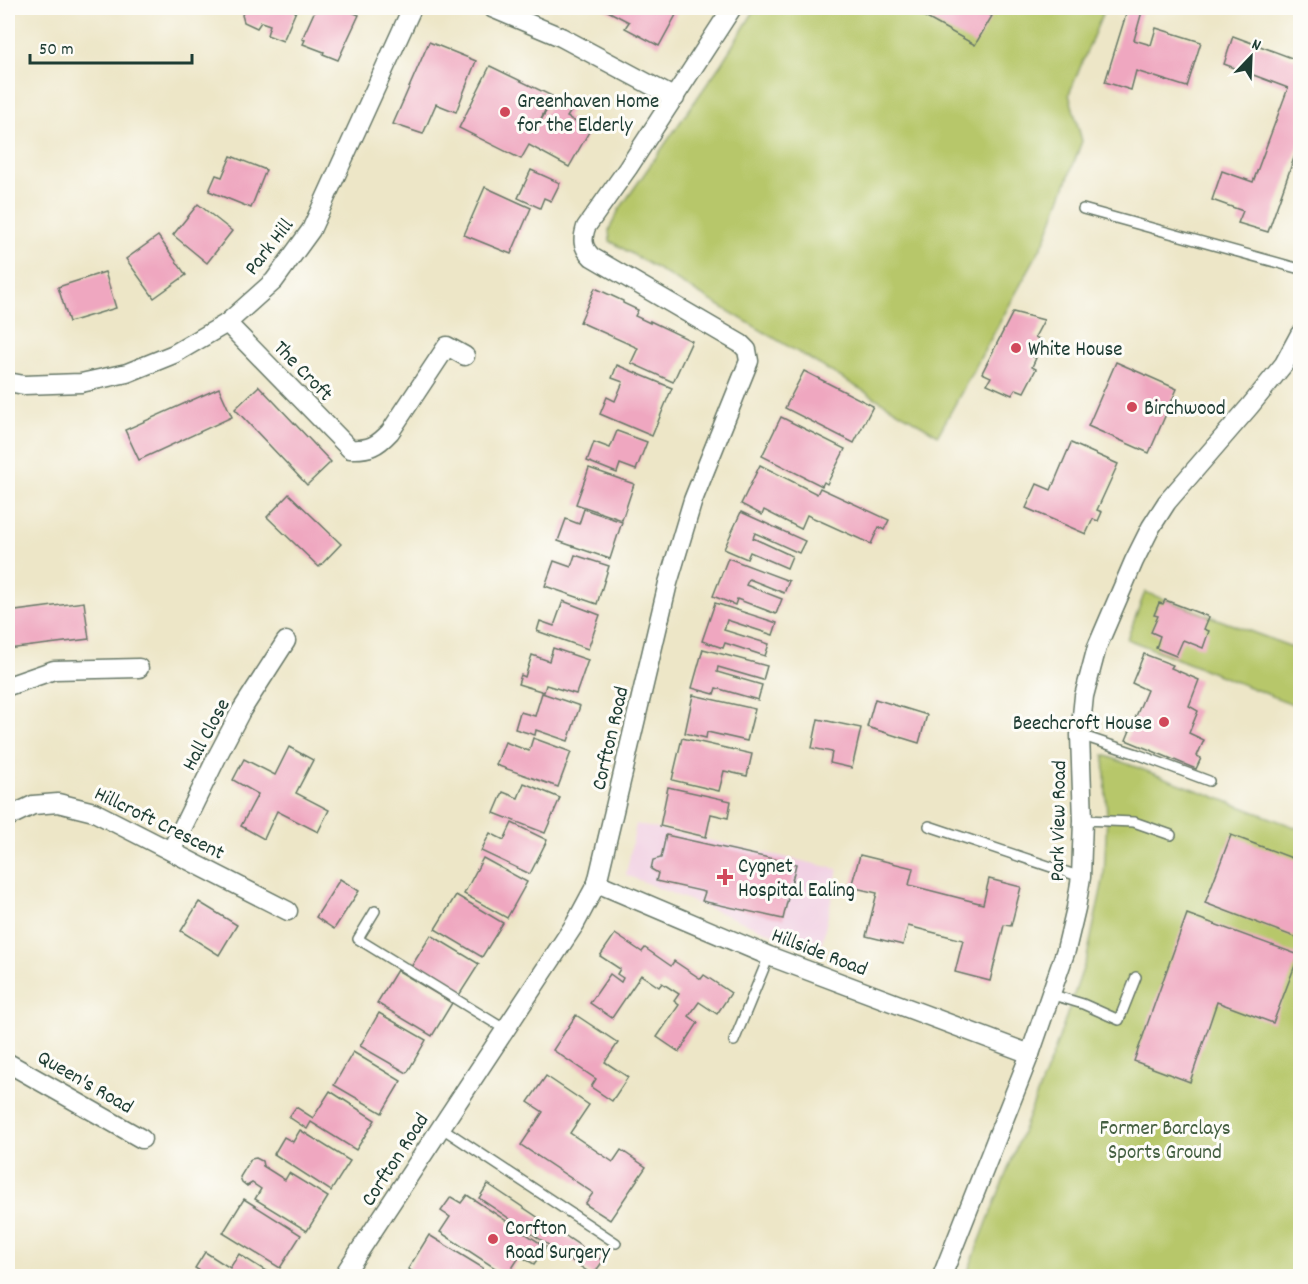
<svg xmlns="http://www.w3.org/2000/svg" width="1308" height="1284" font-family="Dekko,sans-serif">
	<style>
		.built { fill: #f1d0e3 }
		.green { fill: #b7c76a; stroke: #6b824f; stroke-width: 1.5 }
		.building { fill: #efa7c0 }
		.lines { fill: none; stroke-linecap: round; stroke-linejoin: round }
		.service-casing { stroke: #677867; stroke-width: 12 }
		.minor-casing { stroke: #677867; stroke-width: 21 }
		.service { stroke: #fff; stroke-width: 9 }
		.minor { stroke: #fff; stroke-width: 18 }
		.poi-dot { fill: #d1495b; stroke: #fdfcf7; stroke-width: 2 }
		.labels { text-anchor: middle; stroke-width: 6; stroke-linejoin: round; paint-order: stroke }
		.poi-label { font-size: 21px; fill: #1f3d34; stroke: #fdfcf7; text-anchor: start }
		.street-label { font-size: 21px; fill: #1f3d34; stroke: #fdfcf7 }
		.park-label { font-size: 21px; fill: #456042; stroke: #fdfcf7 }
	</style>
	<rect width="100%" height="100%" fill="#fdfcf7"/>
	<filter id="ink" filterUnits="userSpaceOnUse"><feTurbulence type="fractalNoise" baseFrequency=".0167" numOctaves="2"/><feDisplacementMap in="SourceGraphic" scale="12" xChannelSelector="R" yChannelSelector="G"/><feConvolveMatrix kernelMatrix="1 2 1 2 8 2 1 2 1" color-interpolation-filters="sRGB"/></filter>
	<filter id="wash" filterUnits="userSpaceOnUse"><feTurbulence type="fractalNoise" baseFrequency=".008" numOctaves="4" result="noise"/><feDisplacementMap in="SourceGraphic" scale="24" xChannelSelector="R" yChannelSelector="G"/><feGaussianBlur stdDeviation="1.35" result="paint"/><feColorMatrix in="noise" values="0 0 0 0 0 0 0 0 0 0 0 0 0 0 0 0 0 1.4 0 .05"/><feComposite in="paint" operator="in"/></filter>
	<g filter="url(#wash)">
		<rect width="100%" height="100%" fill="#ede6c7"/>
		<polygon class="built" points="636,824 838,869 820,953 626,875"/>
		<g class="green">
			<polygon points="756,8 1105,8 1069,94 1082,141 1045,240 938,435 610,241 609,230 619,210 721,64"/>
			<polygon points="1145,592 1300,650 1300,707 1127,639"/>
			<polygon points="1104,755 1300,829 1300,1276 966,1276 1056,1046 1087,957 1104,876 1107,817"/>
		</g>
		<g id="blocks">
			<g class="building">
				<polygon points="245,8 288,8 296,11 283,41 267,35 270,25 261,22 257,28 244,22 242,15"/>
				<polygon points="316,8 342,8 359,15 338,60 323,54 324,52 303,44 305,40 302,39"/>
				<polygon points="602,8 667,8 677,13 659,46 625,28 629,22"/>
				<polygon points="916,8 977,8 992,16 975,45 914,11"/>
				<polygon points="1128,8 1143,8 1134,40 1151,45 1156,28 1201,42 1187,87 1136,71 1131,90 1105,82"/>
				<polygon points="1233,36 1300,61 1300,141 1268,232 1238,223 1243,211 1212,200 1222,171 1253,182 1288,88 1224,64"/>
				<polygon points="429,42 476,61 456,112 436,104 423,134 393,124"/>
				<polygon points="490,66 552,96 535,131 552,101 571,111 567,117 590,130 569,167 529,145 521,159 459,128"/>
				<polygon points="231,156 266,170 251,208 209,191 216,175 222,177"/>
				<polygon points="531,170 560,183 551,201 544,198 540,208 518,198"/>
				<polygon points="485,187 531,208 511,254 464,235"/>
				<polygon points="198,204 232,231 207,263 173,235"/>
				<polygon points="158,236 186,275 154,298 126,259"/>
				<polygon points="105,272 116,308 69,322 58,287"/>
				<polygon points="595,288 623,301 623,303 638,310 635,316 650,323 650,321 692,341 673,382 631,363 638,348 580,322"/>
				<polygon points="1013,312 1044,320 1035,337 1041,340 1032,356 1036,358 1032,367 1036,369 1024,392 1016,389 1012,395 987,384 991,377 982,373"/>
				<polygon points="1116,362 1177,389 1149,453 1088,426"/>
				<polygon points="617,365 672,388 652,436 600,414 607,397 615,401 623,382 612,378"/>
				<polygon points="804,371 873,406 854,443 785,408"/>
				<polygon points="259,386 331,462 307,485 235,409"/>
				<polygon points="219,388 232,417 139,460 125,430"/>
				<polygon points="781,417 845,449 827,484 824,482 822,486 762,456"/>
				<polygon points="617,431 647,442 636,470 620,464 617,473 587,461 594,442 610,448"/>
				<polygon points="1071,443 1118,464 1097,510 1102,512 1098,521 1093,519 1086,534 1026,508 1037,484 1051,490"/>
				<polygon points="760,465 817,494 820,488 889,520 884,530 879,527 871,544 807,515 801,529 764,510 762,515 741,504"/>
				<polygon points="589,468 634,484 622,520 576,504"/>
				<polygon points="289,494 341,544 319,567 267,517"/>
				<polygon points="584,509 622,522 610,559 558,541 566,519 579,524"/>
				<polygon points="741,512 805,541 799,553 755,533 753,538 792,556 787,568 750,552 747,559 724,549"/>
				<polygon points="575,555 609,566 597,604 545,586 554,561 571,567"/>
				<polygon points="728,558 789,581 784,593 749,579 746,585 782,599 776,614 737,599 735,605 713,596"/>
				<polygon points="1165,600 1209,617 1204,629 1209,631 1203,648 1183,640 1176,656 1156,648 1160,636 1151,632 1158,616 1154,615 1159,603 1163,604"/>
				<polygon points="563,601 600,615 588,649 537,631 540,621 554,626"/>
				<polygon points="84,602 89,639 8,649 8,612"/>
				<polygon points="715,603 777,623 773,635 727,620 724,630 769,644 765,656 725,643 723,648 702,641"/>
				<polygon points="553,648 588,660 576,694 546,685 544,692 518,684 521,675 525,677 532,655 549,661"/>
				<polygon points="703,649 767,666 763,680 718,667 717,672 762,685 758,700 716,688 714,694 692,688"/>
				<polygon points="1144,654 1173,665 1171,668 1199,680 1189,706 1198,711 1189,733 1204,740 1197,756 1201,758 1196,769 1126,740 1147,690 1132,683"/>
				<polygon points="542,693 580,706 568,741 536,730 535,735 515,729 520,712 535,716"/>
				<polygon points="693,695 755,709 747,741 707,732 706,738 685,733"/>
				<polygon points="875,699 927,715 919,743 867,727"/>
				<polygon points="818,719 861,728 852,768 830,763 832,752 812,748"/>
				<polygon points="533,738 571,752 558,787 496,765 505,742 529,751"/>
				<polygon points="682,738 752,754 747,776 724,771 719,791 672,780"/>
				<polygon points="289,747 313,760 296,793 329,810 318,832 277,811 264,839 241,826 258,794 233,780 244,759 275,775"/>
				<polygon points="524,783 560,798 545,833 494,813 503,792 518,798"/>
				<polygon points="668,787 731,801 728,818 711,814 706,837 660,826"/>
				<polygon points="512,823 547,840 530,874 481,851 490,833 504,840"/>
				<polygon points="666,835 796,864 783,919 702,901 705,892 656,881 658,873 651,869 653,860 661,858"/>
				<polygon points="1231,835 1300,861 1300,939 1205,903"/>
				<polygon points="860,855 913,868 909,885 983,904 989,879 1021,887 1011,926 1004,925 990,981 955,972 963,940 908,926 903,945 866,936 877,893 851,887"/>
				<polygon points="483,858 527,882 507,918 464,894"/>
				<polygon points="340,879 359,891 334,929 316,917"/>
				<polygon points="456,895 503,923 482,957 435,929"/>
				<polygon points="199,902 237,925 219,955 181,931"/>
				<polygon points="1187,914 1299,955 1273,1023 1217,1002 1190,1082 1134,1061"/>
				<polygon points="615,934 642,952 645,948 671,966 674,961 701,979 704,975 731,993 717,1014 699,1002 689,1016 698,1023 679,1052 657,1037 679,1005 674,1001 679,994 662,983 659,987 641,975 612,1018 590,1003 610,974 621,982 623,978 617,974 620,969 600,956"/>
				<polygon points="431,935 479,964 458,997 411,967"/>
				<polygon points="397,970 452,1003 432,1036 377,1003"/>
				<polygon points="379,1013 426,1040 407,1073 360,1046"/>
				<polygon points="576,1015 618,1043 605,1062 628,1077 612,1101 591,1087 596,1079 553,1050"/>
				<polygon points="353,1052 401,1081 382,1113 334,1085"/>
				<polygon points="546,1076 589,1105 570,1133 613,1162 621,1150 646,1167 610,1220 585,1204 593,1193 521,1145 543,1112 528,1102"/>
				<polygon points="330,1091 375,1120 356,1150 311,1122 307,1129 289,1117 296,1107 313,1118"/>
				<polygon points="300,1130 350,1161 331,1191 274,1154 284,1137 293,1142"/>
				<polygon points="256,1158 262,1161 263,1166 285,1180 289,1173 328,1197 307,1231 255,1199 261,1189 252,1183 247,1186 242,1182 240,1177 251,1159"/>
				<polygon points="488,1184 603,1261 593,1275 479,1198"/>
				<polygon points="467,1195 546,1247 534,1264 520,1256 507,1276 440,1232 450,1217 441,1211 451,1197 461,1203"/>
				<polygon points="244,1199 301,1235 280,1268 223,1233"/>
				<polygon points="429,1235 483,1268 477,1276 420,1276 408,1269"/>
				<polygon points="205,1252 230,1268 239,1254 272,1275 271,1276 208,1276 195,1268"/>
			</g>
		</g>
	</g>
	<g filter="url(#ink)">
		<use href="#blocks" fill-opacity="0" stroke="#677867" stroke-width="1.5"/>
		<g class="lines">
			<defs>
				<g id="service">
					<polyline points="1083,209 1300,269"/>
					<polyline points="1080,735 1137,754 1209,781"/>
					<polyline points="1083,820 1134,822 1171,835"/>
					<polyline points="929,826 1081,877"/>
					<polyline points="375,911 358,939 506,1030"/>
					<polyline points="1050,994 1083,1004 1119,1020 1136,977"/>
					<polyline points="734,1041 769,956"/>
					<polyline points="442,1128 616,1243"/>
				</g>
				<g id="minor">
					<polyline points="492,8 561,37 675,98"/>
					<path d="M227,323L350,449C369,450 377,446 390,432L447,346L465,356"/>
					<polyline points="8,382 24,385 81,383 127,373 174,354 227,323 274,281 311,230 412,8"/>
					<polyline points="8,686 54,670 139,668"/>
					<polyline points="8,817 33,805 58,803 94,812 288,911"/>
					<polyline points="171,851 218,755 241,711 286,641"/>
					<polyline points="597,883 769,956 1030,1054"/>
					<polyline points="8,1063 142,1139"/>
					<path d="M343,1276L575,924L597,883L668,583L693,500L749,361L747,350L741,344L592,257C582,247 582,240 586,227L628,168L732,8"/>
					<polyline points="942,1276 1030,1054 1066,950 1076,908 1081,877 1083,820 1080,735 1084,696 1097,647 1134,561 1151,527 1167,502 1250,406 1284,364 1300,334"/>
				</g>
			</defs>
			<use href="#service" class="service-casing"/>
			<use href="#minor" class="minor-casing"/>
			<use href="#service" class="service"/>
			<use href="#minor" class="minor"/>
		</g>
	</g>
	<g class="poi-dot">
		<circle cx="505" cy="112" r="6"/>
		<circle cx="1016" cy="348" r="6"/>
		<circle cx="1132" cy="407" r="6"/>
		<circle cx="1164" cy="722" r="6"/>
		<path d="M722 868h6v6h6v6h-6v6h-6v-6h-6v-6h6z"/>
		<circle cx="493" cy="1239" r="6"/>
	</g>
	<g class="labels">
		<g class="poi-label">
			<text x="517" y="107">Greenhaven Home<tspan x="517" dy="24">for the Elderly</tspan></text>
			<text x="1028" y="355">White House</text>
			<text x="1144" y="414">Birchwood</text>
			<text x="1152" y="729" text-anchor="end">Beechcroft House</text>
			<text x="738" y="872">Cygnet<tspan x="738" dy="24">Hospital Ealing</tspan></text>
			<text x="505" y="1234">Corfton<tspan x="505" dy="24">Road Surgery</tspan></text>
		</g>
		<g class="street-label">
			<text transform="translate(268 246) rotate(-52)" y="7">Park Hill</text>
			<text transform="translate(304 370) rotate(46)" y="7">The Croft</text>
			<text transform="translate(205 734) rotate(-62)" y="7">Hall Close</text>
			<text transform="translate(609 738) rotate(-77)" y="7">Corfton Road</text>
			<text transform="translate(1057 821) rotate(-89)" y="7">Park View Road</text>
			<text transform="translate(160 822) rotate(26)" y="7">Hillcroft Crescent</text>
			<text transform="translate(820 951) rotate(21)" y="7">Hillside Road</text>
			<text transform="translate(86 1081) rotate(30)" y="7">Queen's Road</text>
			<text transform="translate(394 1159) rotate(-57)" y="7">Corfton Road</text>
		</g>
		<g class="park-label">
			<text x="1165" y="1134">Former Barclays<tspan x="1165" dy="24">Sports Ground</tspan></text>
		</g>
	</g>
	<rect width="1308" height="1284" fill="none" stroke="#fdfcf7" stroke-width="30"/>
	<g transform="translate(1251 57) rotate(23)" stroke="#fdfcf7" stroke-width="4.5" paint-order="stroke">
	<path d="M0-4.5L10 22L0 15L-10 22Z" fill="#1f3d34"/>
	<text y="-9" font-size="16" font-weight="bold" text-anchor="middle" fill="#1f3d34">N</text>
	</g>
	<path d="M30 54v9h162v-9" fill="none" stroke="#1f3d34" stroke-width="3"/>
	<text x="39" y="54" font-size="18" fill="#1f3d34" stroke="#fdfcf7" stroke-width="4.5" paint-order="stroke">50 m</text>
</svg>
